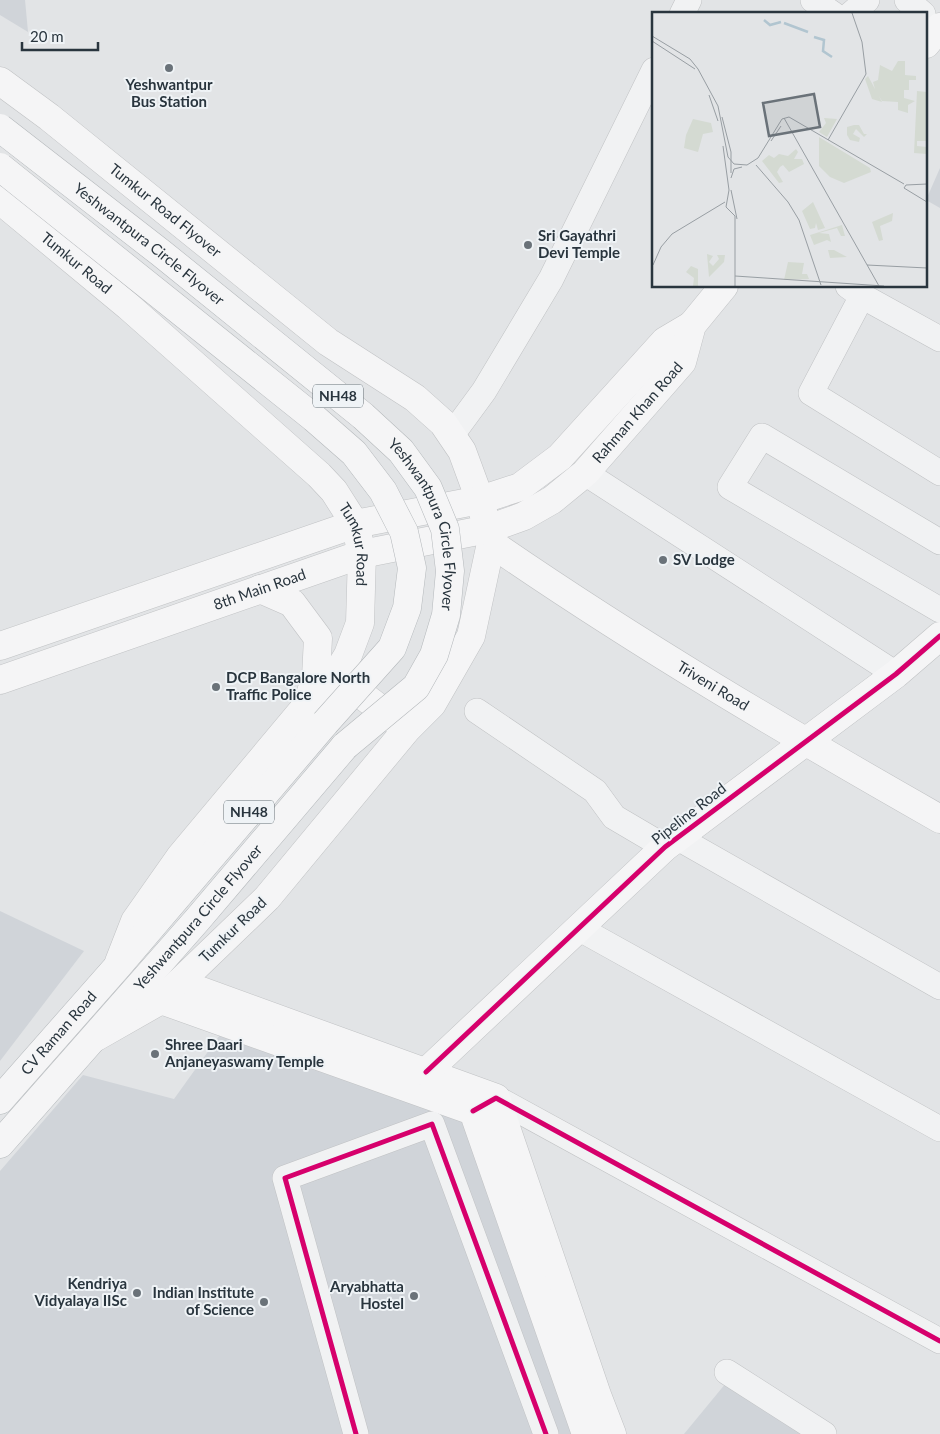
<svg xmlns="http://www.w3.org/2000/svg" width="940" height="1434" font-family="Lato,sans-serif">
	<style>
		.built { fill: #d0d4d9 }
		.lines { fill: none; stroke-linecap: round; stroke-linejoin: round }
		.street-casing { stroke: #c0c2c4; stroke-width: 26 }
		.secondary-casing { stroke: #c0c2c4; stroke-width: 29 }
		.highway-casing { stroke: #b4b8bb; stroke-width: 29 }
		.street { stroke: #f1f2f3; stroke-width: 25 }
		.secondary { stroke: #f5f5f6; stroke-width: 28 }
		.highway { stroke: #f5f5f6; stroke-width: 28 }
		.highway-bridge-casing { stroke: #b4b8bb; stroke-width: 29; stroke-linecap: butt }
		.highway-bridge { stroke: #f5f5f6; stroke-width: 28 }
		.cycleway-casing { stroke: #eff3f6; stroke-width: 8 }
		.cycleway { stroke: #d6006c; stroke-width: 5 }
		.poi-dot { fill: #6a7279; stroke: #eff3f6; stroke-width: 2 }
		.labels { text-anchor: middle; stroke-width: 4; stroke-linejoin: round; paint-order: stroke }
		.shield { fill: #eff3f6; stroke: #646e75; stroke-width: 1 }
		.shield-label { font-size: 14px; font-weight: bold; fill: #29353e }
		.poi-label { font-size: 15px; font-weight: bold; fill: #29353e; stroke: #eff3f6; text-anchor: start }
		.street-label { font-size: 15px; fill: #29353e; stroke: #eff3f6 }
		.inset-river { fill: none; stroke: #b1c5d0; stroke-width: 2.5 }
		.inset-road { fill: none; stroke: #989ea3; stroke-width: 1 }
		.view { fill: #6a7279; fill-opacity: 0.15; stroke: #6a7279; stroke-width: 2.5 }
		.inset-edge { fill: none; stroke: #29353e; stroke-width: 2.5 }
	</style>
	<rect width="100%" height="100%" fill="#e2e4e6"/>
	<g class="built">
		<polygon points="0,0 25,0 28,32 0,15"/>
		<polygon points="940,168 940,208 926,200"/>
		<polygon points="0,911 84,951 0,1061"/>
		<polygon points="222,1032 461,1116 576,1434 0,1434 0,1171 83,1075 174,1099"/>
		<polygon points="726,1383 803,1434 684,1434"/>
	</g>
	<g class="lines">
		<defs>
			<g id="street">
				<polyline points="813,0 833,14"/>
				<polyline points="907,0 923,14"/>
				<polyline points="682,14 689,0"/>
				<polyline points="851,14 867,0"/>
				<polyline points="848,286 862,296 940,339"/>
				<polyline points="862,296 811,393 940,473"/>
				<polyline points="451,436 484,391 551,279 654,70"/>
				<polyline points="585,473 896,674"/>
				<polyline points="940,542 762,436 730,487 940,610"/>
				<polyline points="477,711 595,791 614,817 665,847"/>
				<polyline points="678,838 940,987"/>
				<polyline points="580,929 940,1129"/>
				<polyline points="484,1105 496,1098 940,1341"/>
				<polyline points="727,1372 824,1434"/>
				<polyline points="356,1434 285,1178 432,1124 546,1434"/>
			</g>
			<g id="secondary">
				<polyline points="926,44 940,27"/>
				<path id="s1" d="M0,81L49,117L328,342L415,398L443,423L462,451L480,500L491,543L471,636L432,704L407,729L267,898L161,1000L96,1037"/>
				<path id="s2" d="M0,200L128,306L319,475L334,491L355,524L362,554L360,623L348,655L336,675L307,705L180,857L135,921L119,962"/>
				<path id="s3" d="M491,543C636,643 787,732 940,819"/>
				<polyline points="260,589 292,603 318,638 316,677 308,701"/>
				<polyline points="0,646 355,524 480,500 520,487 560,457 665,341 692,325"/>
				<polyline points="337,676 404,727"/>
				<path id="s4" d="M0,680L362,554L488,529L524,516L552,500L585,473L682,362L692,325L724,286"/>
				<polyline points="179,983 496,1098 597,1395 612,1434"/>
				<polyline points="161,1000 473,1111 586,1434"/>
				<polyline points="426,1072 665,847 896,674 940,636"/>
			</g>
			<g id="highway">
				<path id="s5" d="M0,1100L118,966L325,723"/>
				<path id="s6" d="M0,1144L198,919L345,746"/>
			</g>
		</defs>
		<use href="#street" class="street-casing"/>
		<use href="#secondary" class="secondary-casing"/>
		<use href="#highway" class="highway-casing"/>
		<use href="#street" class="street"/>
		<use href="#secondary" class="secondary"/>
		<use href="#highway" class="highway"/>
		<defs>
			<g id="highway-bridge">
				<path id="s7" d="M0,128L161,253L363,416L401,451L428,488L445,529L450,571L446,615L434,655L416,687L345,746"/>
				<polyline points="0,167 314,418 354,453 383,491 404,532 412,568 407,608 392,648 325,723"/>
			</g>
		</defs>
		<use href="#highway-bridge" class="highway-bridge-casing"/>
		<use href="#highway-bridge" class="highway-bridge"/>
		<defs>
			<g id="cycleway">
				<polyline points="426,1072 665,847 896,674 940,636"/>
				<polyline points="473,1111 496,1098 940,1341"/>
				<polyline points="356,1434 285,1178 432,1124 546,1434"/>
			</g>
		</defs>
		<use href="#cycleway" class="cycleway-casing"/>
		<use href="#cycleway" class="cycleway"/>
	</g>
	<g class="poi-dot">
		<circle cx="169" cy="68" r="5"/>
		<circle cx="528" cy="245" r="5"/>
		<circle cx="663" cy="560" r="5"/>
		<circle cx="216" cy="687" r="5"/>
		<circle cx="155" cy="1054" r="5"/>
		<circle cx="137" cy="1293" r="5"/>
		<circle cx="414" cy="1296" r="5"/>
		<circle cx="264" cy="1302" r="5"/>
	</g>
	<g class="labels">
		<g class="shield">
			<rect x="313" y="384.5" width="50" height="23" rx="4"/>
			<rect x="224" y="800.5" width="50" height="23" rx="4"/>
		</g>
		<g class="shield-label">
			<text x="338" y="401">NH48</text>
			<text x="249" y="817">NH48</text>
		</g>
		<g class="poi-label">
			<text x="169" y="90" text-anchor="middle">Yeshwantpur<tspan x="169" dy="17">Bus Station</tspan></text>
			<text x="538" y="241">Sri Gayathri<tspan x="538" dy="17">Devi Temple</tspan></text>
			<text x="673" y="565">SV Lodge</text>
			<text x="226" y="683">DCP Bangalore North<tspan x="226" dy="17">Traffic Police</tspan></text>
			<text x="165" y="1050">Shree Daari<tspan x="165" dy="17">Anjaneyaswamy Temple</tspan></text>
			<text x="127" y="1289" text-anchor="end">Kendriya<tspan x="127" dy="17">Vidyalaya IISc</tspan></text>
			<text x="404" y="1292" text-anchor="end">Aryabhatta<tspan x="404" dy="17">Hostel</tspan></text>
			<text x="254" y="1298" text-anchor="end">Indian Institute<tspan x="254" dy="17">of Science</tspan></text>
		</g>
		<g class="street-label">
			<text dy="5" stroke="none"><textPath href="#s1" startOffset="210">Tumkur Road Flyover</textPath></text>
			<text dy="5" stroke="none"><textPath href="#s7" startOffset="189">Yeshwantpura Circle Flyover</textPath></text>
			<text dy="5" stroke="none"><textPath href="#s2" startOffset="99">Tumkur Road</textPath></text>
			<text dy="5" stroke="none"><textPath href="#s4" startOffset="705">Rahman Khan Road</textPath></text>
			<text dy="5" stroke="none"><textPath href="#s7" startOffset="594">Yeshwantpura Circle Flyover</textPath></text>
			<text dy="5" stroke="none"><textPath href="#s2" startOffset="502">Tumkur Road</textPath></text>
			<text dy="5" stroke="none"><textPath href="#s4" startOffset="275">8th Main Road</textPath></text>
			<text dy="5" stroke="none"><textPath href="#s3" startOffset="264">Triveni Road</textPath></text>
			<text transform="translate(689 814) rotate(-38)" y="5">Pipeline Road</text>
			<text dy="5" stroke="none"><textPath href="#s6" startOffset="301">Yeshwantpura Circle Flyover</textPath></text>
			<text transform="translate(233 930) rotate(-44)" y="5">Tumkur Road</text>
			<text dy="5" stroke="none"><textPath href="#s5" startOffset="89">CV Raman Road</textPath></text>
		</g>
	</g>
	<g transform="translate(652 12)">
		<rect width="275" height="275" fill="#e2e4e6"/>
		<path d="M246,49H253V63L264,64V68H257V78H252V86L263,89L256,93V101L246,98V90L230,89L227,84L230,90L220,87L213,67L216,64L223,77L221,70L226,68L228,53L240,59ZM265,79L275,80V129H265V134L275,135V142L262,141ZM172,106L185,107L175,125L167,120L174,111ZM41,107L59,111L61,120L51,122L46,140L32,136L34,123ZM202,113H207L212,122H215L212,125L204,117L201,122L208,126L207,130L198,128L195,123V115ZM167,125L218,156L219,160L192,171L178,165L167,154ZM144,137L146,140L142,147H150L152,152L137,160L131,153L128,155L125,160L131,170L127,171L110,149L117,143L122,146L127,142L136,144ZM161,190L173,216L166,218L164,211L163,216L158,217L150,199ZM241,201L240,209L228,214L231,228L227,229L220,210ZM190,213L193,224H189L185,216L167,221L177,222L179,230L175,228L162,233L158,223ZM182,233V238L195,245L178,246L176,238H182ZM55,242L61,244L57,250L61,254L67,247L65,243H73L72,250L57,265ZM136,250L152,251L150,262H155L157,267L132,268ZM39,254L46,257V274H41L42,266L34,260Z" fill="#d4dad2"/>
		<path class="inset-river" d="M112,8L118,13L129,10M132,11L156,20M162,25L172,28L171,39L180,45"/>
		<path class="inset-road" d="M0,24L38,47L46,57L66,94L76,145L82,152L95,153L106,146L130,107L137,105L252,172M0,29L43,57M57,83L66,109M70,105L79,140V161M132,106L227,274M176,128L214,62L210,30L200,1M119,129L129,114M71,134L77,178L74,195L83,204V274M104,153L136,190L147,208L169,273M79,166L82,157L90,155M252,176L254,173L275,172M252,176L275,190M79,178L85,207M1,253L9,235L20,222L73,190M215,253L275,256M83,264L232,274"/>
		<path class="view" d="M162,82L168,115L117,124L111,91Z"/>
		<rect width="275" height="275" class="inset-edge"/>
	</g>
	<path d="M22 42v8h76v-8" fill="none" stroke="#29353e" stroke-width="2.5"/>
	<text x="30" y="42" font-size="15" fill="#29353e" stroke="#eff3f6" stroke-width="4" paint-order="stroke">20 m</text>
</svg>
